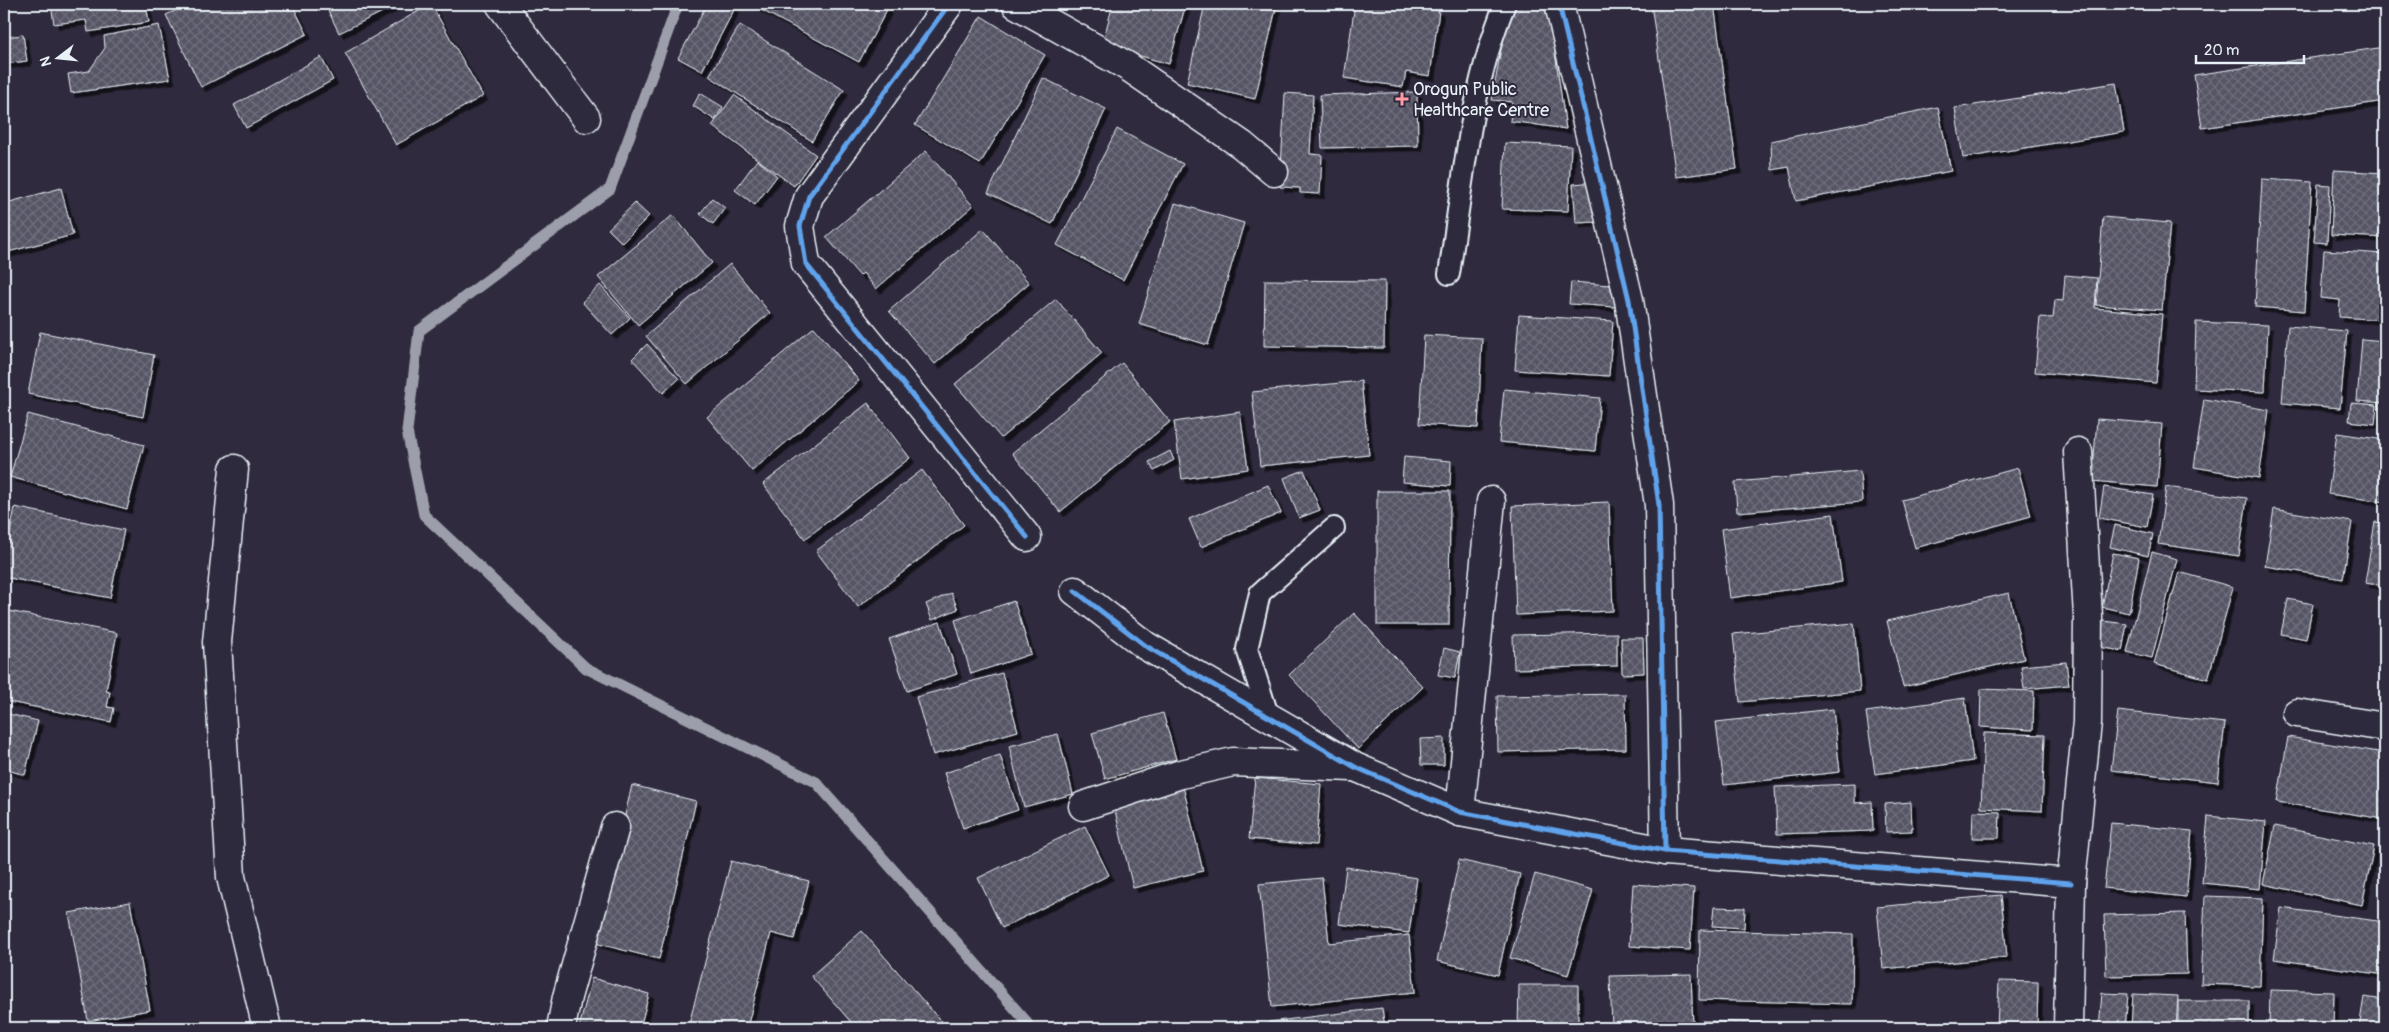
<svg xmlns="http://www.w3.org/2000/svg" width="2389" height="1032" font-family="Pangolin,sans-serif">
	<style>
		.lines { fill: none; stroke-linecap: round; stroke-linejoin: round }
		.stream { stroke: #9c9fab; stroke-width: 11 }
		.building { fill: url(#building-cross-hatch); stroke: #e8f1f8; filter: url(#shadow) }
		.lane-casing { stroke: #e8f1f8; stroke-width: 24 }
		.street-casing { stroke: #e8f1f8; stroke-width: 31 }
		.lane { stroke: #2f2a3d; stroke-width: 20 }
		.street { stroke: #2f2a3d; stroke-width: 28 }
		.cycleway-casing { stroke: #2f2a3d; stroke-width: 8 }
		.cycleway { stroke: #60a3ed; stroke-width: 5 }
		.poi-dot { fill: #ff9aa2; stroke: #2f2a3d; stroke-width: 2 }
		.labels { text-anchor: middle; stroke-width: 4; stroke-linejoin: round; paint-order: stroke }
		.poi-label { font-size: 18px; fill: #e8f1f8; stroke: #2f2a3d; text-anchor: start }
	</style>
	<defs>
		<pattern id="building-cross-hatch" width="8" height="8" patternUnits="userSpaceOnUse" patternTransform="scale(1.25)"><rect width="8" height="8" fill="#575565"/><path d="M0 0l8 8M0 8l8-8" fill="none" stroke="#6f6e7c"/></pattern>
		<filter id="shadow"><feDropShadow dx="4.5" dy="4.5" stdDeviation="0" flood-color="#0009"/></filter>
	</defs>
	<rect width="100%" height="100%" fill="#2f2a3d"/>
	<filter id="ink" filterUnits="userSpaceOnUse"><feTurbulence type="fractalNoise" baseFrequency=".02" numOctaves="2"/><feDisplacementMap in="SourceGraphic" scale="10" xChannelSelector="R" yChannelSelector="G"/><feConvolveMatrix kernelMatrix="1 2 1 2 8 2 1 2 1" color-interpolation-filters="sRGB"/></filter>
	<g filter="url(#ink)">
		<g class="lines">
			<polyline class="stream" points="678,4 610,189 419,331 407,431 424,515 586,668 816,782 1025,1020 1030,1028"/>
		</g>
		<g class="building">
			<polygon points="51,4 146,4 149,22 88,32 86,20 54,24"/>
			<polygon points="190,4 292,4 307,34 201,87 166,15"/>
			<polygon points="325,4 399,4 339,33"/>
			<polygon points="431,4 483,96 396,145 345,53"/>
			<polygon points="707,4 727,4 735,8 702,71 678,58"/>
			<polygon points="750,4 890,4 859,62"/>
			<polygon points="1113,4 1186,4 1169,64 1102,45"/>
			<polygon points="1205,4 1277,4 1255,99 1187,83"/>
			<polygon points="1355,4 1418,4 1417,8 1439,11 1430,76 1406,72 1403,87 1344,78"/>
			<polygon points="1509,4 1548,4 1566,129 1510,121 1512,102 1492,100"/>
			<polygon points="1651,4 1714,4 1737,169 1676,177"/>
			<polygon points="981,16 1045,55 980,164 915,125"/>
			<polygon points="159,25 170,79 71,93 68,74 89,71 105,48 104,36"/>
			<polygon points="740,25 844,90 812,141 709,76"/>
			<polygon points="23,35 27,61 4,64 4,37"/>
			<polygon points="2385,47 2385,101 2202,128 2194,75"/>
			<polygon points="321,57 333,80 246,128 234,105"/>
			<polygon points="1043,78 1106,109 1052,224 988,193"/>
			<polygon points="2116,83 2124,132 1963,158 1955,108"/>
			<polygon points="1417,92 1418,146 1322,148 1320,95"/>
			<polygon points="700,93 723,107 715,120 693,106"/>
			<polygon points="1285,93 1313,95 1310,154 1322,155 1320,194 1300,193 1300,188 1280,187"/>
			<polygon points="734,95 816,155 794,186 712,126"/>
			<polygon points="1938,107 1951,171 1796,201 1789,167 1772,170 1771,141"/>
			<polygon points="1117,129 1183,164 1123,280 1057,245"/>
			<polygon points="1505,143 1571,146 1568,211 1502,209"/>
			<polygon points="926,151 973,206 876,289 863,273 860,276 826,237"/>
			<polygon points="757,160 777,176 755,205 735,190"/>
			<polygon points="2334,170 2385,173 2385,238 2331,235"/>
			<polygon points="2262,179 2312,182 2304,311 2255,307"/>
			<polygon points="1596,182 1599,222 1576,223 1573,184"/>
			<polygon points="2318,184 2330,185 2327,243 2314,242"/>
			<polygon points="61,188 73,235 4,253 4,211 8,210 6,203"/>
			<polygon points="712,198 725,208 713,224 700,214"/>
			<polygon points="635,203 649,216 622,243 608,229"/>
			<polygon points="1175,203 1244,223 1208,345 1139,324"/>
			<polygon points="673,215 712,263 638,325 598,277"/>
			<polygon points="2103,217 2170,223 2162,310 2096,305"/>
			<polygon points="983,229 1029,283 935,364 889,311"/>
			<polygon points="2324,250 2385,254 2385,320 2339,317 2340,300 2321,298"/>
			<polygon points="730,264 770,313 687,384 646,336"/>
			<polygon points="2065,275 2097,278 2095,308 2162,314 2156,383 2035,372 2040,317 2053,318 2055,300 2063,301"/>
			<polygon points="1265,280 1385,281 1384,348 1264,346"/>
			<polygon points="1571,282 1610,285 1616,307 1569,304"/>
			<polygon points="600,285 630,318 612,335 582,302"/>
			<polygon points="1056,299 1102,353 1001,438 955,384"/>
			<polygon points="1519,315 1613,321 1609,376 1515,370"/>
			<polygon points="2196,322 2268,325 2265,392 2194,389"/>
			<polygon points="2288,326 2347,331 2340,408 2282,403"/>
			<polygon points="814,327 859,381 752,471 707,417"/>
			<polygon points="40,332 154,355 143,417 28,394"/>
			<polygon points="1424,335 1482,338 1478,428 1419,424"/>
			<polygon points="2362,339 2385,341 2385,403 2357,401"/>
			<polygon points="647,344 679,379 663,393 632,359"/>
			<polygon points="1122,363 1170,422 1060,512 1012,453"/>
			<polygon points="1361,381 1369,455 1260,466 1252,392"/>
			<polygon points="1504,389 1600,398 1595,451 1499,442"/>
			<polygon points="2204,399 2269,410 2259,478 2194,467"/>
			<polygon points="868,403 910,458 805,539 763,484"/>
			<polygon points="2351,403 2377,405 2375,424 2349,421"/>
			<polygon points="1240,412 1248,469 1182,479 1174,422"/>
			<polygon points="28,414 144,445 127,509 10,477"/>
			<polygon points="2097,419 2162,424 2157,487 2092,481"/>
			<polygon points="2337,433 2385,440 2385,502 2328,494"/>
			<polygon points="1170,451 1174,460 1154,471 1149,462"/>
			<polygon points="1404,457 1451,461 1450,486 1402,482"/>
			<polygon points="2018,468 2031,516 1915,548 1902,500"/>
			<polygon points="922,470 964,525 858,607 816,551"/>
			<polygon points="1304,470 1320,510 1299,518 1284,478"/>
			<polygon points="1860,471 1862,502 1737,512 1735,482"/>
			<polygon points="1268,485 1281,513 1201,547 1189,519"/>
			<polygon points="2104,487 2153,495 2147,527 2099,518"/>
			<polygon points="2166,487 2247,498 2239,556 2158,544"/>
			<polygon points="1377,491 1450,491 1449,625 1377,625"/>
			<polygon points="1609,502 1613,611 1516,615 1512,506"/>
			<polygon points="15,507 124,530 110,598 4,577 4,563"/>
			<polygon points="2274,509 2352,522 2343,579 2265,566"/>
			<polygon points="1833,514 1842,582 1730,598 1721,529"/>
			<polygon points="2375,522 2385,524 2385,586 2365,583"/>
			<polygon points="2115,525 2153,534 2148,556 2110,547"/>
			<polygon points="2152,552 2177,559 2152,658 2127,652"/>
			<polygon points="2113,553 2139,558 2129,613 2102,607"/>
			<polygon points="2179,572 2233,587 2208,679 2154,664"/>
			<polygon points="951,593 958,609 932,620 926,604"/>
			<polygon points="2009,593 2024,659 1903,687 1887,621"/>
			<polygon points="2288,599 2313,604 2306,639 2281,634"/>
			<polygon points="1014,601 1031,654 971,674 955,620"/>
			<polygon points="4,610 117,633 106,691 110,692 107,707 114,708 111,722 4,701"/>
			<polygon points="1354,613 1423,687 1358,749 1289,675"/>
			<polygon points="2103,621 2127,624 2122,651 2099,647"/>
			<polygon points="940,622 957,674 907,691 889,639"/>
			<polygon points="1854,623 1860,691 1740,702 1733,634"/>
			<polygon points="1617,633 1617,666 1514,669 1513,635"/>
			<polygon points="1621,638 1643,638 1644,673 1622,674"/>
			<polygon points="1444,648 1460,652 1455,678 1438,675"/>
			<polygon points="2066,662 2069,685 2024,689 2021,666"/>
			<polygon points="1002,673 1018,731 933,755 916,697"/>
			<polygon points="1981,689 2034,691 2033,730 1980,727"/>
			<polygon points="1625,694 1626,749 1498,752 1497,696"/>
			<polygon points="1965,698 1973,761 1875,774 1866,712"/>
			<polygon points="1833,709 1840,772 1724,785 1716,722"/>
			<polygon points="2118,711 2225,723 2218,782 2111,770"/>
			<polygon points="4,713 38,721 25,775 4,769"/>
			<polygon points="1163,713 1176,759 1105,779 1092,733"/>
			<polygon points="1984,733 2045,735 2042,811 1981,808"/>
			<polygon points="1058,734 1073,794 1024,807 1009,746"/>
			<polygon points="2288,737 2385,753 2384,819 2277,802"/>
			<polygon points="1444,738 1444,765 1421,765 1420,739"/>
			<polygon points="1000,755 1018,810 963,828 944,773"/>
			<polygon points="1255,778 1321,784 1316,845 1249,839"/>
			<polygon points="1855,784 1855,803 1872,802 1873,831 1777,834 1775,787"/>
			<polygon points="632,785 696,801 659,959 595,943"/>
			<polygon points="1183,786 1203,871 1133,888 1113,802"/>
			<polygon points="1911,802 1912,831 1886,832 1885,804"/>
			<polygon points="1973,811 2000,812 1999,838 1972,838"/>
			<polygon points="2208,816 2266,822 2260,889 2202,883"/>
			<polygon points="2111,823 2192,831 2186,897 2104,888"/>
			<polygon points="1085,826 1109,875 1002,928 978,878"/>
			<polygon points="2275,826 2374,846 2362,905 2263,884"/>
			<polygon points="1459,860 1520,874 1498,975 1437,961"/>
			<polygon points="731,861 809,881 794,939 771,933 747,1028 688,1028"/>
			<polygon points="1346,867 1417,878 1409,933 1339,924"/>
			<polygon points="1535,874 1593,890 1568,975 1510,958"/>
			<polygon points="1322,878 1329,943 1409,935 1415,992 1272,1007 1259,884"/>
			<polygon points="1633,884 1694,888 1690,950 1629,946"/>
			<polygon points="2001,895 2007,957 1883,969 1877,907"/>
			<polygon points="2205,896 2263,898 2260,986 2201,984"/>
			<polygon points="130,902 150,1010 88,1021 69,913"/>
			<polygon points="1714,907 1745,908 1744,928 1712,926"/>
			<polygon points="2281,908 2385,922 2385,975 2274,959"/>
			<polygon points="2185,913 2187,974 2106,976 2104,915"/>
			<polygon points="1700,930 1853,934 1852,1004 1699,1000"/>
			<polygon points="862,931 947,1028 856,1028 811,976"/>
			<polygon points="1691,974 1693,1028 1612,1028 1610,976"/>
			<polygon points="592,978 649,994 640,1028 579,1028"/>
			<polygon points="1999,981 2038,982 2037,1028 1997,1028"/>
			<polygon points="1519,985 1578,985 1578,1028 1518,1028"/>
			<polygon points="2270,990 2334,992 2333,1028 2269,1028"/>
			<polygon points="2102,993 2128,994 2125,1028 2099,1028"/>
			<polygon points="2133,994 2178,996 2176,1028 2131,1028"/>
			<polygon points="2364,997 2385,1000 2385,1028 2359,1028"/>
			<rect x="2178" y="1001" width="71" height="27"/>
			<polygon points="1382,1008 1385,1028 1270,1028 1269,1022"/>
			<polygon points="1702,1021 1772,1023 1772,1028 1702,1028"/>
		</g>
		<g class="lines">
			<defs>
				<g id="lane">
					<path d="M1449,274C1463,184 1470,88 1505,4"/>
					<polyline points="1269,718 1247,649 1260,593 1334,528"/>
				</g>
				<g id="street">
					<polyline points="500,4 586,118"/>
					<polyline points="949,4 809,196 800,226 806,264 1027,537"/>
					<polyline points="1016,4 1127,66 1242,145 1274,172"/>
					<polyline points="1559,4 1629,300 1659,505 1665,851"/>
					<polyline points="234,469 217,642 231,877 267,1028"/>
					<polyline points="1075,591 1146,646 1355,767 1460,812 1665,851 2071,883"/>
					<polyline points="2297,713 2385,727"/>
					<polyline points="1083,806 1181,774 1233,762 1351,767"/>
					<polyline points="1460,812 1491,501"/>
					<polyline points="561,1028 567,997 615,827"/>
					<polyline points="2068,1028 2071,883 2087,722 2088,616 2078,452"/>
				</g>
			</defs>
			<use href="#lane" class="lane-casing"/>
			<use href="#street" class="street-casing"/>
			<use href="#lane" class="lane"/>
			<use href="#street" class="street"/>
			<defs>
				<g id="cycleway">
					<polyline points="949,4 809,196 800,226 806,264 1027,537"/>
					<polyline points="1559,4 1629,300 1659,505 1665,851"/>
					<polyline points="1075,591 1146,646 1355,767 1460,812 1665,851 2071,883"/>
				</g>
			</defs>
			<use href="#cycleway" class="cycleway-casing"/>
			<use href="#cycleway" class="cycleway"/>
		</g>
	</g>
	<path class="poi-dot" d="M1399.5 91.5h5v5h5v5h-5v5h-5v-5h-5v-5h5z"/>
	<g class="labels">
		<g class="poi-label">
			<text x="1413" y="95">Orogun Public<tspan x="1413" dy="21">Healthcare Centre</tspan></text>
		</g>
	</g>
	<rect width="2389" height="1032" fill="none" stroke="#2f2a3d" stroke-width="20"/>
	<rect x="10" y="10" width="2369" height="1012" fill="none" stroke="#e8f1f8" stroke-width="2" filter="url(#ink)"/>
	<g transform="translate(58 58) rotate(254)" stroke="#2f2a3d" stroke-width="4" paint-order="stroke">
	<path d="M0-4L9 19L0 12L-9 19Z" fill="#e8f1f8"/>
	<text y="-8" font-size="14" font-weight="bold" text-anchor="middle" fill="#e8f1f8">N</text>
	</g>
	<path d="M2196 55v8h108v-8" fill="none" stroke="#e8f1f8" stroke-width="2.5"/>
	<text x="2204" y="55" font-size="15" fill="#e8f1f8" stroke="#2f2a3d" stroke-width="4" paint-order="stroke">20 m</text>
</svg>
